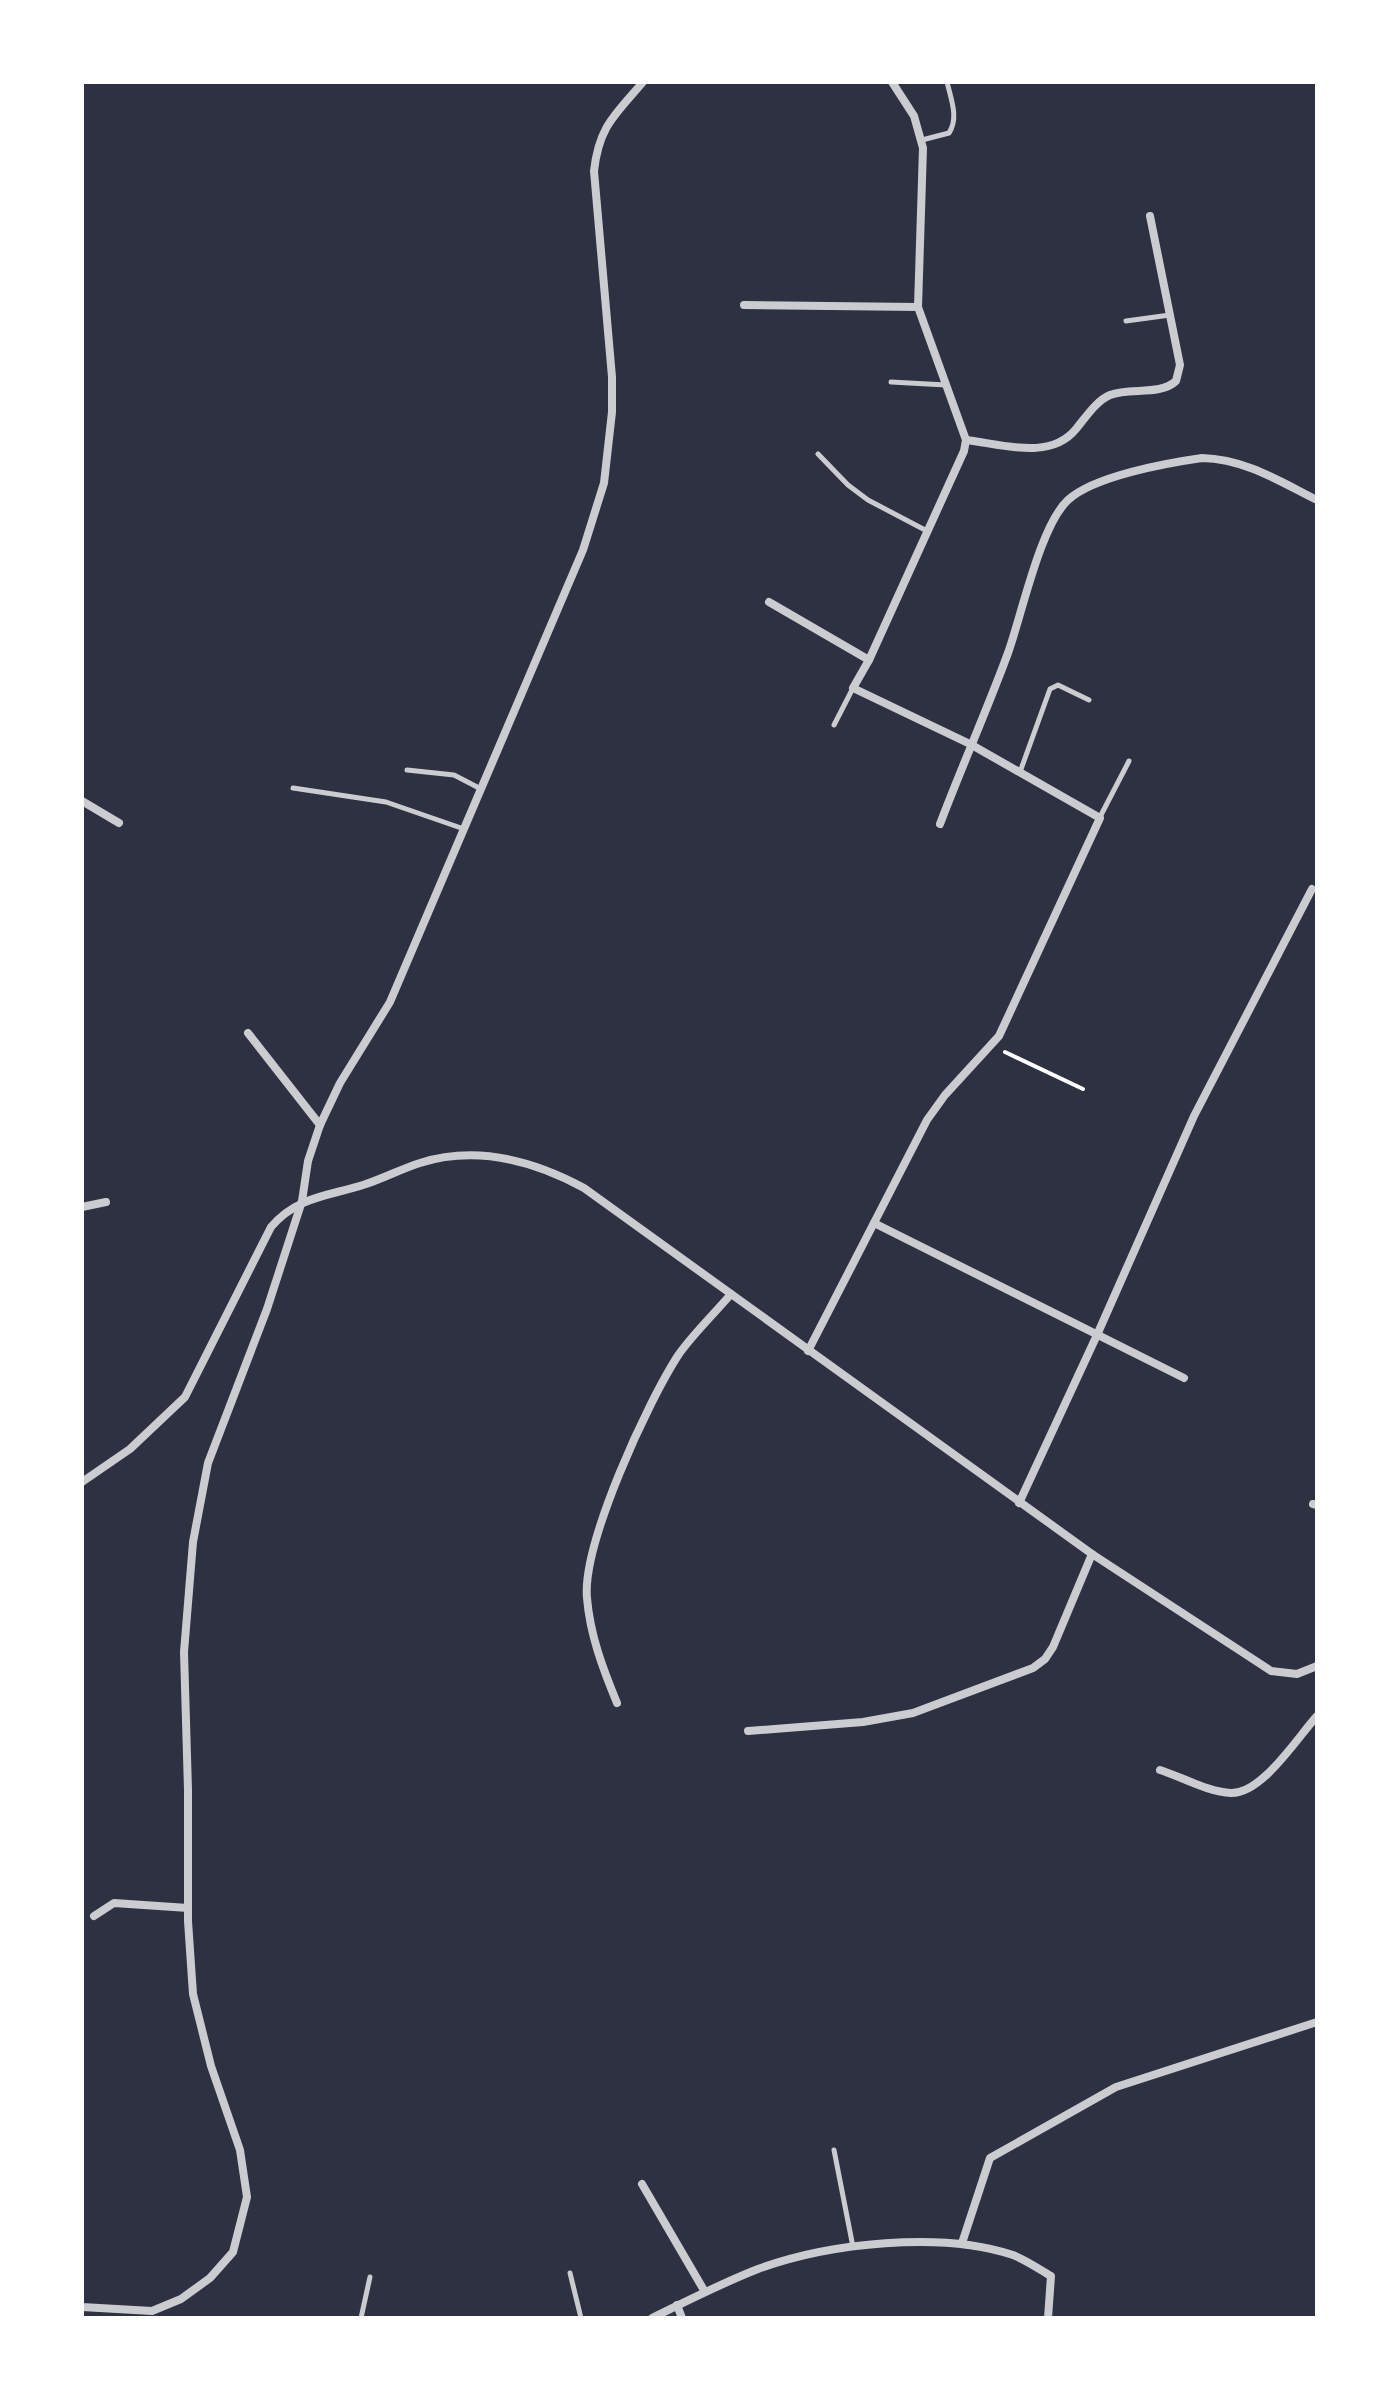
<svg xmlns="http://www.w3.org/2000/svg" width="1399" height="2400" font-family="Literata,serif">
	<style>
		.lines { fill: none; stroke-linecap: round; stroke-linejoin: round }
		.path { stroke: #fff; stroke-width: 4 }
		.service { stroke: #caccd0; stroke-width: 5 }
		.minor { stroke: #caccd0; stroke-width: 8 }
	</style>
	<rect width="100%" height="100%" fill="#2d3142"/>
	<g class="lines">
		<polyline class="path" points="1005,1052 1083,1089"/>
		<g class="service">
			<path d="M922,140L949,133C959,118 951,99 947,82"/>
			<polyline points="1126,321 1170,315"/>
			<polyline points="891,382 946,385"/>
			<polyline points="818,454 848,485 868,500 927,531"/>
			<polyline points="834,725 853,688"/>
			<polyline points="407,770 454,775 481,789"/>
			<polyline points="1020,772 1050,689 1058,685 1089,700"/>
			<polyline points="293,788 386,802 464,829"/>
			<polyline points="1100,817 1129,761"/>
			<polyline points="834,2150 853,2247"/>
			<polyline points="570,2273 581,2318"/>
			<polyline points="361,2318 370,2277"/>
		</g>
		<g class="minor">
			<polyline points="744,305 918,307"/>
			<path d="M966,440C1002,444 1050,461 1076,429C1086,417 1096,401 1110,395C1130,387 1160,396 1176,381L1180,365L1150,216"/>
			<polyline points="769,602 869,660"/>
			<polyline points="82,801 119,823"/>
			<path d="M940,824C962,766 987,710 1008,653C1022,614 1040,526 1068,500C1094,476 1167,463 1202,458C1245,459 1279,481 1317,500"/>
			<polyline points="248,1033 320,1125"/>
			<polyline points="82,1207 106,1202"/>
			<polyline points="874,1223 1184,1378"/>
			<polyline points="808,1351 927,1120 945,1095 999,1036 1100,818 970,744 853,688 869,660 964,451 966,440 918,307 923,148 914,116 892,82"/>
			<path d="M82,1482L130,1449L185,1397L271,1227C296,1197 328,1196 363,1185C382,1179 401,1169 420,1163C477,1145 534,1161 584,1188L1092,1554L1271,1671L1297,1674L1317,1666"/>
			<polyline points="1019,1503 1097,1335 1194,1116 1312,889"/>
			<polyline points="1313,1504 1317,1505"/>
			<path d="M617,1703C603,1669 590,1635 587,1598C582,1544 648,1401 679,1354C694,1333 714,1314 731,1294"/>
			<polyline points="748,1731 863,1722 913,1713 1033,1668 1045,1659 1053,1647 1092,1554"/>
			<path d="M1160,1770C1182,1777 1208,1792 1231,1793C1262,1794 1297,1738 1317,1716"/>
			<polyline points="94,1916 114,1903 188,1908"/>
			<polyline points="642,2184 705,2292"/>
			<polyline points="962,2243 990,2158 1116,2087 1317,2022"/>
			<polyline points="677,2305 682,2318"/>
			<path d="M82,2307L152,2311L181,2299L210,2278L233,2252L247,2197L240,2150L211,2066L193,1994L188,1921V1790L184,1652L193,1542L208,1463L267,1309L302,1201L308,1161L320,1125L340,1083L390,1002L583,550L604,483L612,412V377L594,171C599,126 615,115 643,82"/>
			<path d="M652,2318C687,2301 722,2283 758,2269C829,2243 941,2231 1013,2255C1026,2260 1039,2269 1051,2276L1048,2318"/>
		</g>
	</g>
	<rect width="1399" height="2400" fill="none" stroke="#ffffff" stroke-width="168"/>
</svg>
